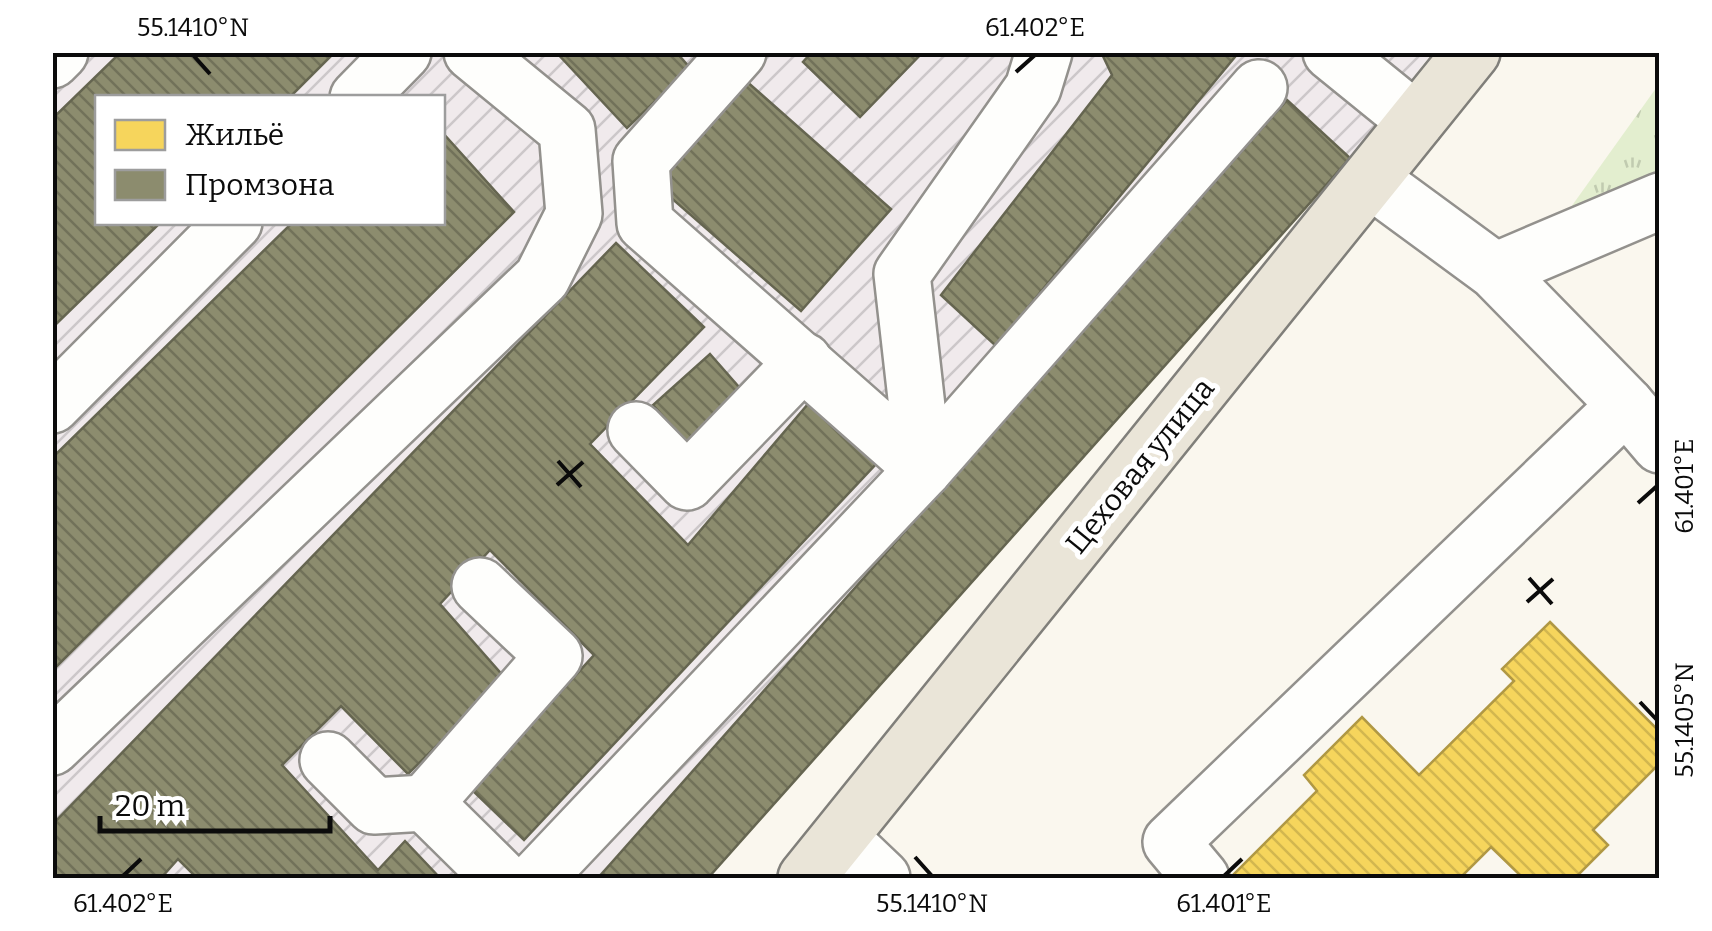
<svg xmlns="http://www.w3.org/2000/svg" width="1712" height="931" font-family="Bitter,serif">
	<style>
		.industrial { fill: url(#industrial-furrows); fill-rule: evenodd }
		.grass { fill: url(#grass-tufts) }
		.homes { fill: url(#homes-back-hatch); stroke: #b09844; stroke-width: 2.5 }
		.industry { fill: url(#industry-back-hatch); stroke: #656550; stroke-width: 2.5 }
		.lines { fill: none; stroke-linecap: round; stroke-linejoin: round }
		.minor-casing { stroke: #93918d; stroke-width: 60 }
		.major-casing { stroke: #807f7a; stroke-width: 60 }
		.minor { stroke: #fefefc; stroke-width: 55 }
		.major { stroke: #eae5d8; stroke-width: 55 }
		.ticks { fill: none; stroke: #0b0b0b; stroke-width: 4 }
		.labels { text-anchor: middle; stroke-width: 10; stroke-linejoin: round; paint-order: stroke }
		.street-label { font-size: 30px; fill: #0b0b0b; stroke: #fff }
		.neatline { fill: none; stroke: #0b0b0b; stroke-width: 4 }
		.ticks-label { font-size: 25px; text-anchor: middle; fill: #0b0b0b }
	</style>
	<defs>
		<pattern id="industrial-furrows" width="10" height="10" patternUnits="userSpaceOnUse" patternTransform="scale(2.5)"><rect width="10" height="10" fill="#f0eaec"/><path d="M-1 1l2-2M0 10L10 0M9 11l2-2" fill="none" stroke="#ccc7c9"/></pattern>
		<pattern id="grass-tufts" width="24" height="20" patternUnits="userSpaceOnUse" patternTransform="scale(2.5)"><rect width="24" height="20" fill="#e3eecf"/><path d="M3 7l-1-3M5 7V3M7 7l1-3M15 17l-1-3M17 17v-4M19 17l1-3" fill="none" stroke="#c1cbb0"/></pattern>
		<pattern id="homes-back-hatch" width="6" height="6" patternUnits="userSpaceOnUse" patternTransform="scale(2.5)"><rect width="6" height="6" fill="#f6d55c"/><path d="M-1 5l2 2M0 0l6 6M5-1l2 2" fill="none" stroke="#d2b64f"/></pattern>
		<pattern id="industry-back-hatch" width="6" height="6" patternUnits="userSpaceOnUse" patternTransform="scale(2.5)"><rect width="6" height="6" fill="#8c8c6e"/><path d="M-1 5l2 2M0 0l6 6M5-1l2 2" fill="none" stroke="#717159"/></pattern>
	</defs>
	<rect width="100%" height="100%" fill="#faf7ee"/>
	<path class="industrial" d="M52,53H1432L1350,158L708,878H53ZM98,98H442V222H98Z"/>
	<polygon class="grass" points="1659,84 1659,174 1561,221"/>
	<polygon class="homes" points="1550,622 1660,732 1660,763 1593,830 1608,845 1575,878 1523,878 1491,847 1460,878 1231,877 1317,791 1304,775 1362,717 1419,775 1514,681 1502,669"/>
	<g class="industry">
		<polygon points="121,52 335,52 289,98 98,98 98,222 161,222 52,328 52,119"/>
		<polygon points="556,52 676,52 690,68 627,128"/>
		<polygon points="812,52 923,52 860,117 803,62"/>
		<polygon points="1101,52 1239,52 996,346 941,295 1112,75"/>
		<polygon points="745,80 891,209 801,311 654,183"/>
		<polygon points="1287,100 1350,158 708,878 598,878"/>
		<polygon points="442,132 514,212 52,671 52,458 293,222 442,222"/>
		<polygon points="616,243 704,327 590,444 688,545 808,404 876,464 524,840 472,790 594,655 490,550 440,604 505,678 408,774 341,706 282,765 378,870 405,841 440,878 197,878 178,859 161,878 52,878 52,825"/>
		<polygon points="710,354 745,394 689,445 653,405"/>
	</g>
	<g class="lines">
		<defs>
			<g id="minor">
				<polyline points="738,52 641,161 645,223 924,469 902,274 1033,88 1044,52"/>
				<polyline points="1331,52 1416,121"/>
				<polyline points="52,60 60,52"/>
				<polyline points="358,98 403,52"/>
				<polyline points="1371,180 1495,271 1626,405 1660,445"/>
				<polyline points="1495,271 1660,201"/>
				<polyline points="52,405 234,222"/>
				<polyline points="636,430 687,482 804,361"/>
				<polyline points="480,586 554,656 425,803 501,878"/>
				<polyline points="52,747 542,278 574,214 567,130 472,52"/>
				<polyline points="328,760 374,806 425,803"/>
				<polyline points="840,838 882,878"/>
				<polyline points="537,878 924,469 1259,88"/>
				<polyline points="1201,878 1171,842 1626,405"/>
			</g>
			<polyline id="major" points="806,878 1472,52"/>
		</defs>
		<use href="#minor" class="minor-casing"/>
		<use href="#major" class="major-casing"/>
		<use href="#minor" class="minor"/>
		<use href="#major" class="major"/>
	</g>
	<path class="ticks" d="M193,55L210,74M1016,72L1035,55M558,461L581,487M557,485L583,462M1638,503L1657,486M1529,578L1552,604M1527,602L1553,579M1640,702L1657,720M915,857L932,876M123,876L141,859M1224,876L1242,859"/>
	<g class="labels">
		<g class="street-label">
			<text transform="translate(1140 466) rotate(-51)" y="10">Цеховая улица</text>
		</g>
	</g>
	<rect width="1712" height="931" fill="none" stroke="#ffffff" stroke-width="110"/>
	<rect x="95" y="95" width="350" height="130" fill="#ffffff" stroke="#9d9d9d" stroke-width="2.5"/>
	<rect x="115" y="120" width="50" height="30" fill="#f6d55c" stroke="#9d9d9d" stroke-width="2.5"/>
	<text x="185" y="145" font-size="30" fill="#0b0b0b">Жильё</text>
	<rect x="115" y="170" width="50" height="30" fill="#8c8c6e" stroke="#9d9d9d" stroke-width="2.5"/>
	<text x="185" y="195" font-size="30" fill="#0b0b0b">Промзона</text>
	<path d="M100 816v15h230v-15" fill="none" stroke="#0b0b0b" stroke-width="5"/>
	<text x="115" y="816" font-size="30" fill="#0b0b0b" stroke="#ffffff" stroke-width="8" paint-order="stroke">20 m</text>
	<rect x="55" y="55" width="1602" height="821" class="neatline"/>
	<g class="ticks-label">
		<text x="193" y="36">55.1410°N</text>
		<text x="1035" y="36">61.402°E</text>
		<text transform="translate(1684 486) rotate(-90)" y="9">61.401°E</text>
		<text transform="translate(1684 720) rotate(-90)" y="9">55.1405°N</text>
		<text x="123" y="912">61.402°E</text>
		<text x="932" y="912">55.1410°N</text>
		<text x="1224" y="912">61.401°E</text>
	</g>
</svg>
